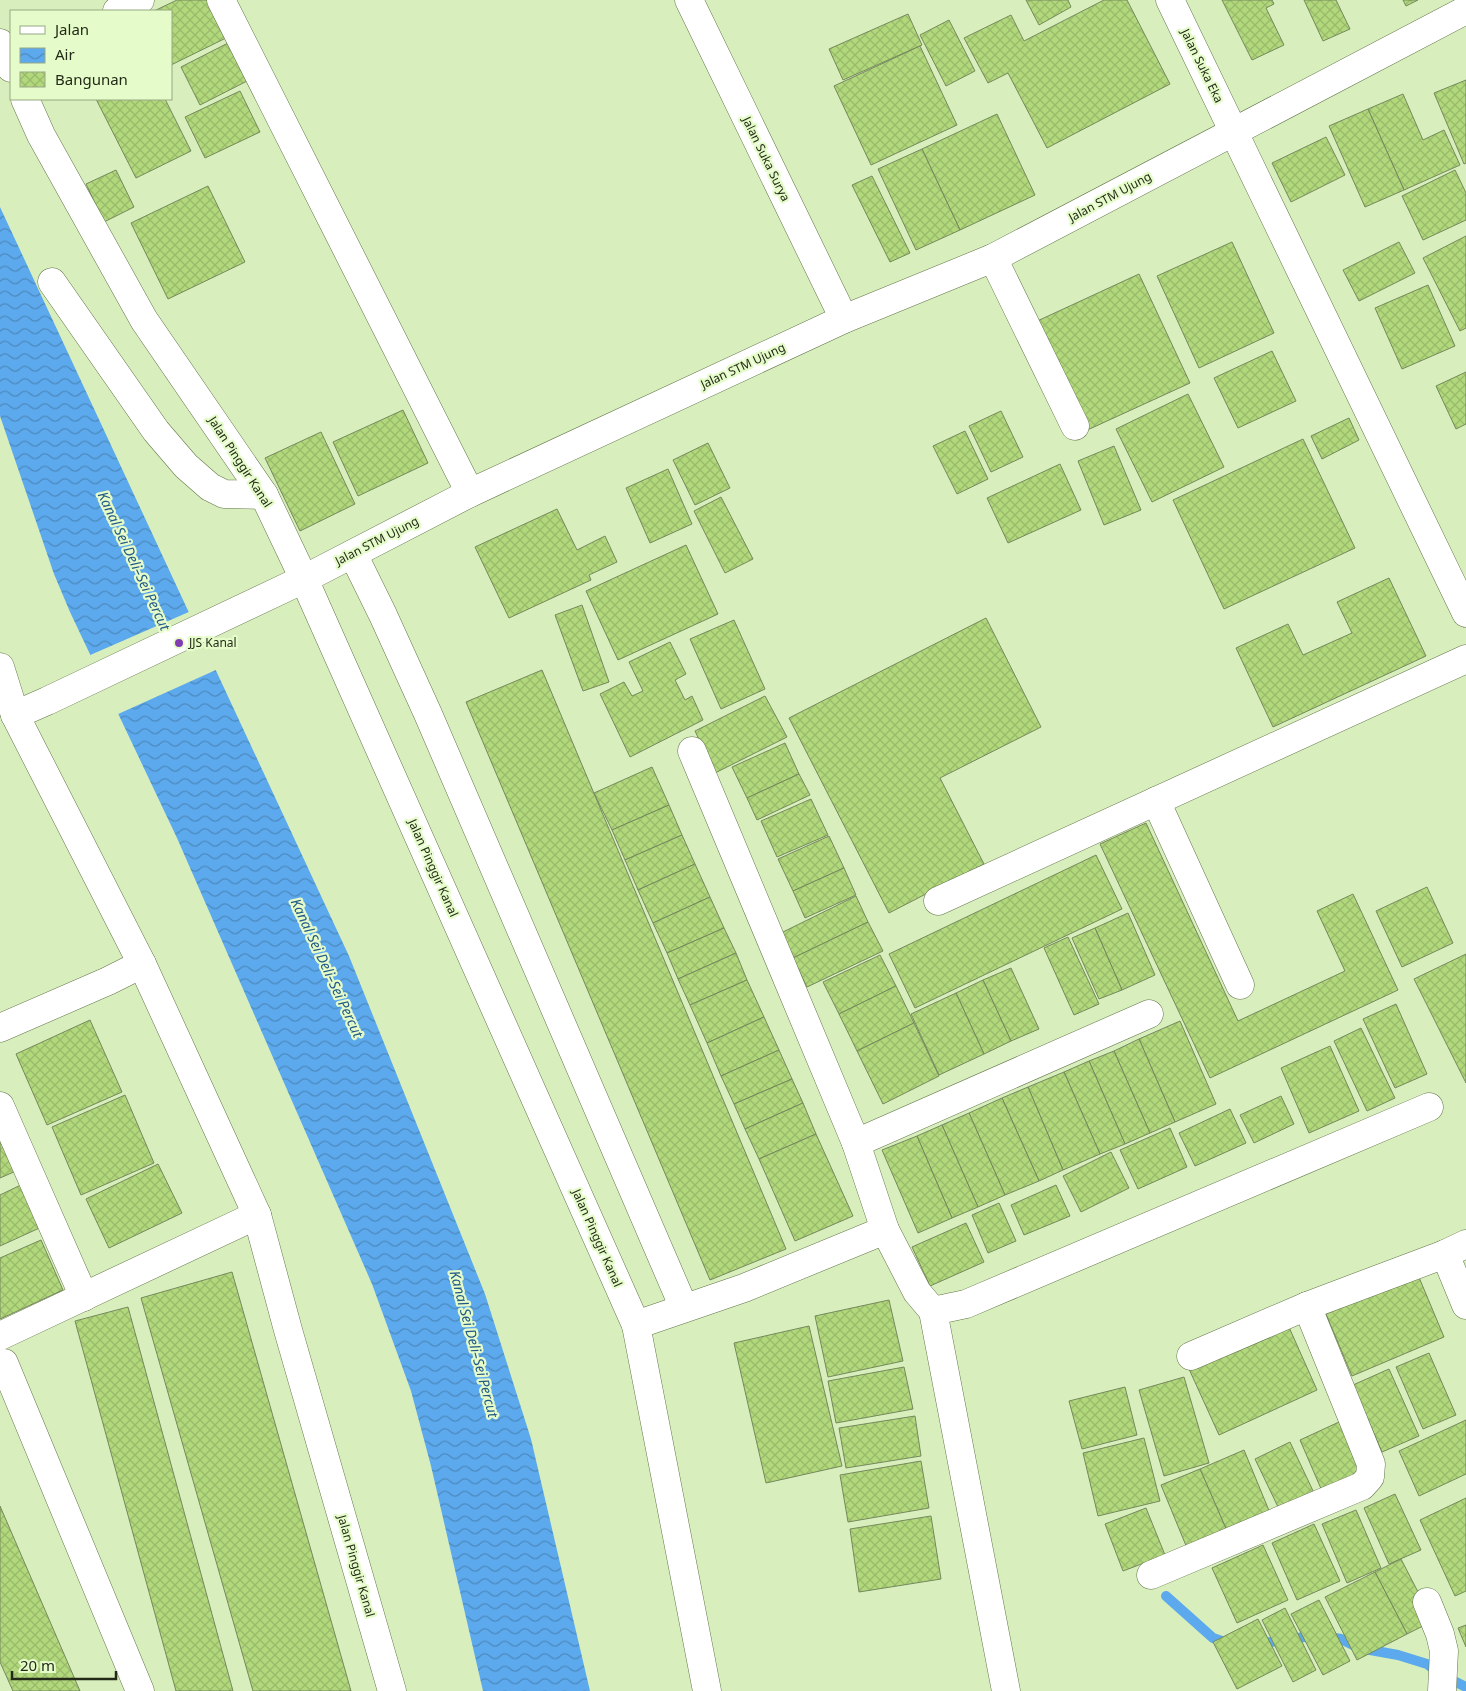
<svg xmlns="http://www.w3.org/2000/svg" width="1466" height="1691" font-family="'Noto Sans',sans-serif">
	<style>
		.water { fill: url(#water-waves) }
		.pier { fill: #d8efbd }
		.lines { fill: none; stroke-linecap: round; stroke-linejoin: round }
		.stream { stroke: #5ca9ed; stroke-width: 10 }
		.building { fill: url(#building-cross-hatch); stroke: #75895c }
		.minor-casing { stroke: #63764a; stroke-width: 29 }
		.minor { stroke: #fff; stroke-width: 28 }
		.poi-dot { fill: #803db2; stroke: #e5fcca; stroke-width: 2 }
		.labels { text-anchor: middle; stroke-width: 4.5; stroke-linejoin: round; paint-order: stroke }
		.street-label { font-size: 12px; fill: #232b18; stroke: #e5fcca }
		.poi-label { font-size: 12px; fill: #232b18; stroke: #e5fcca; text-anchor: start }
		.water-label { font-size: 14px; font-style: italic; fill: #225886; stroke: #e5fcca }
	</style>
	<defs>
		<pattern id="water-waves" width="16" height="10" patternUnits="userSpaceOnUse" patternTransform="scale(1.25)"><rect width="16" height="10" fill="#5ca9ed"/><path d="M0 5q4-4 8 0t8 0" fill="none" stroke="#4c8abf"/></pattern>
		<pattern id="building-cross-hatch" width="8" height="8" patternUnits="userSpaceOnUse" patternTransform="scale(1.25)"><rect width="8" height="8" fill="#b2d87c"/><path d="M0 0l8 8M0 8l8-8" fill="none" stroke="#99ba6a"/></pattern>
	</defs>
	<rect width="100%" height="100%" fill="#d8efbd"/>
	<polygon class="water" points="0,207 349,956 485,1294 531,1439 590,1691 483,1691 431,1466 411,1391 372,1284 177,838 70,612 54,574 0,416"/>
	<polygon class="pier" points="191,611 218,669 116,715 88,656"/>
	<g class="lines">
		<g class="stream">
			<polyline points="1166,1596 1213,1638 1231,1644"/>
			<polyline points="1257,1644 1318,1635 1341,1639 1359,1648 1398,1655 1427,1664 1442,1675 1466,1687"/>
		</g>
	</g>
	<g class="building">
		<polygon points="177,0 207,0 226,38 171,65 171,11 154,11"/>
		<polygon points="1026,0 1068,0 1071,7 1039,25"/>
		<polygon points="1104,0 1127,0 1170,84 1047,148 1008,73 988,83 964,38 1011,15 1024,41"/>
		<polygon points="1222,0 1272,0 1274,4 1266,8 1284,45 1252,60"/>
		<polygon points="1304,0 1336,0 1350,29 1323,41"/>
		<polygon points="1403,0 1418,0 1406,6"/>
		<polygon points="908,14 922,45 843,80 829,49"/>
		<polygon points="949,20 975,71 946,86 920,35"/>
		<polygon points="232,41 251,79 200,105 181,67"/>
		<polygon points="920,46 957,125 871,165 834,86"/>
		<polygon points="1466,80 1466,163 1464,164 1434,93"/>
		<polygon points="240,91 260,132 205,158 185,117"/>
		<polygon points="1403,94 1423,140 1444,130 1460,165 1404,190 1368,109"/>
		<polygon points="96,99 165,99 191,151 136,178"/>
		<polygon points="1368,109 1404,190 1365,207 1329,126"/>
		<polygon points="997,114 1035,195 960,230 922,149"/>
		<polygon points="1326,137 1345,175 1291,202 1272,163"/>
		<polygon points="922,149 960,230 916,250 878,169"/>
		<polygon points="116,170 134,207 104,222 86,184"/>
		<polygon points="1455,170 1466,193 1466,220 1423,240 1402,196"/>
		<polygon points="872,176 910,253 890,262 852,185"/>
		<polygon points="208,186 245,262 168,299 131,223"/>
		<polygon points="1466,236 1466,328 1460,331 1423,258"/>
		<polygon points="1232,242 1274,333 1199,368 1157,276"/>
		<polygon points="1399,242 1415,273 1359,301 1343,270"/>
		<polygon points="1139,274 1190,383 1083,432 1033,323"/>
		<polygon points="1428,285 1455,346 1402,369 1375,308"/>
		<polygon points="1272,351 1296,401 1238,428 1214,378"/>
		<polygon points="1466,372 1466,424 1456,429 1436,386"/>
		<polygon points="1188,394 1224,467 1152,502 1116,429"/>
		<polygon points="403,410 428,463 358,496 333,442"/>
		<polygon points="1001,411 1023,457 991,472 969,426"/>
		<polygon points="1349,418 1359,440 1322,459 1311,436"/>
		<polygon points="965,431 988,479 957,494 933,446"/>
		<polygon points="321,432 355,504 300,531 265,458"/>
		<polygon points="1303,439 1355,548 1224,609 1173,500"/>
		<polygon points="708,443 730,488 695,505 673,460"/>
		<polygon points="1114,446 1141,510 1104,525 1078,461"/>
		<polygon points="1060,464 1081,510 1008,543 987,498"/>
		<polygon points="668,469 692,524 650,543 626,488"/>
		<polygon points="721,497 753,559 725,573 694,511"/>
		<polygon points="557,509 577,550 605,536 617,562 589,575 591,580 509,618 475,547"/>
		<polygon points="686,545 718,614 618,660 586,591"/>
		<polygon points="1389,578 1426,656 1273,727 1236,648 1288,624 1303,655 1352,633 1337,602"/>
		<polygon points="582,605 609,682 583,691 555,615"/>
		<polygon points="986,618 1041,727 940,778 984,864 889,913 789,718"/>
		<polygon points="734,620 765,689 721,709 690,639"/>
		<polygon points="670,642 686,674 675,680 685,700 692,696 703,720 630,757 600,694 624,682 632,696 643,691 629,662"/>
		<polygon points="542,670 786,1249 710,1280 466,702"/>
		<polygon points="765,696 787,737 715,773 695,731"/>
		<polygon points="785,743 799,774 747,798 732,767"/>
		<polygon points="652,767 669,805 612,830 594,793"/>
		<polygon points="799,774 810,795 757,820 747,798"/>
		<polygon points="811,799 828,835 777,857 761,821"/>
		<polygon points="669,805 682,835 625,860 612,830"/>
		<polygon points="1146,823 1238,1021 1345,971 1317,911 1353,894 1398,990 1210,1078 1100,844"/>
		<polygon points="682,835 695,864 638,890 625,860"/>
		<polygon points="829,836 844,868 793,891 778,859"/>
		<polygon points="1096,855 1122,909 915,1008 889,954"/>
		<polygon points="695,864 710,897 653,923 638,890"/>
		<polygon points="844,868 856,895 805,918 793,891"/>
		<polygon points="1427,887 1453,943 1402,967 1376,911"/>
		<polygon points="856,896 868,922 793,958 781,933"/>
		<polygon points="710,897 724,928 667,953 653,923"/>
		<polygon points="1128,913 1155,975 1122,990 1095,928"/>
		<polygon points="868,922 883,951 807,987 793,958"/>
		<polygon points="724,928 736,953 678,979 667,953"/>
		<polygon points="1095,928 1122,990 1099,999 1072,938"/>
		<polygon points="1068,937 1099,1004 1074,1015 1044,948"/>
		<polygon points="736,953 747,980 690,1005 678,979"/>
		<polygon points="1466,954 1466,1083 1414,979"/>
		<polygon points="880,955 896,986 839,1014 823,982"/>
		<polygon points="1011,968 1039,1029 1011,1041 983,980"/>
		<polygon points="747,980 764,1017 707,1043 690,1005"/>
		<polygon points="983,980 1011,1041 984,1054 956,993"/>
		<polygon points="896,986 914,1023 857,1051 839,1014"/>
		<polygon points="956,993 984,1054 939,1075 911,1014"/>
		<polygon points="1396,1004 1427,1074 1395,1088 1363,1019"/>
		<polygon points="764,1017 779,1050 721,1076 707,1043"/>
		<polygon points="90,1020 122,1092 47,1125 16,1054"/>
		<polygon points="1180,1021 1216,1104 1175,1122 1139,1039"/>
		<polygon points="914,1023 939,1076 883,1104 857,1051"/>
		<polygon points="1361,1028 1395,1098 1367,1111 1334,1041"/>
		<polygon points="1139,1039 1175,1122 1150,1133 1114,1051"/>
		<polygon points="1330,1046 1359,1111 1309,1133 1281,1068"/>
		<polygon points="779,1050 792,1079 734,1104 721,1076"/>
		<polygon points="1114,1051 1150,1133 1125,1144 1089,1061"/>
		<polygon points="1089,1061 1125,1144 1100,1154 1064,1072"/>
		<polygon points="1064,1072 1100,1154 1063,1170 1028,1087"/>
		<polygon points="792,1079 803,1103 745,1129 734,1104"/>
		<polygon points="1028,1087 1063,1170 1039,1181 1002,1098"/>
		<polygon points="125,1095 154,1163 81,1195 52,1127"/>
		<polygon points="1281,1096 1294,1124 1254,1143 1240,1115"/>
		<polygon points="1002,1098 1039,1181 1005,1195 969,1113"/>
		<polygon points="803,1103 816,1134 759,1159 745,1129"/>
		<polygon points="1230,1109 1246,1143 1195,1166 1179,1133"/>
		<polygon points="969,1113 1005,1195 978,1207 942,1125"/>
		<polygon points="0,1115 23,1168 0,1178"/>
		<polygon points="942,1125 978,1207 952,1218 917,1136"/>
		<polygon points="1170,1128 1187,1167 1138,1189 1120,1150"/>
		<polygon points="816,1134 853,1216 795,1241 759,1159"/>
		<polygon points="917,1136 952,1218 918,1233 882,1150"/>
		<polygon points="1111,1152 1129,1188 1081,1212 1063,1176"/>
		<polygon points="158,1164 182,1213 109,1248 86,1199"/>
		<polygon points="27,1182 46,1225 0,1246 0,1195"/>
		<polygon points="1056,1185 1070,1216 1024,1235 1011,1205"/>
		<polygon points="999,1203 1016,1241 988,1253 972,1215"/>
		<polygon points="966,1223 984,1262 930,1286 912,1247"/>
		<polygon points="41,1240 63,1290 0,1319 0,1258"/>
		<polygon points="232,1272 351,1691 253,1691 141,1298"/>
		<polygon points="1418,1275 1444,1337 1352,1376 1326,1314"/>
		<polygon points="889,1300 903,1361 828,1377 815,1316"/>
		<polygon points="128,1307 233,1691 176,1691 75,1321"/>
		<polygon points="1288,1325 1317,1390 1219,1435 1189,1369"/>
		<polygon points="809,1326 842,1466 766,1483 734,1343"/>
		<polygon points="1429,1353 1456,1415 1423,1429 1396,1367"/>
		<polygon points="904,1367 913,1409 836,1423 828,1381"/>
		<polygon points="1389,1369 1419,1436 1382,1452 1353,1385"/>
		<polygon points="1184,1377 1209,1463 1164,1476 1139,1390"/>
		<polygon points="1125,1387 1137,1435 1082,1449 1069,1401"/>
		<polygon points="915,1416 921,1456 846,1468 839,1428"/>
		<polygon points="1466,1420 1466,1474 1419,1496 1399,1451"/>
		<polygon points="1339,1422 1362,1473 1322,1491 1300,1440"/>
		<polygon points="1144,1438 1160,1501 1098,1516 1083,1453"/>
		<polygon points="1290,1442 1314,1493 1279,1509 1255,1459"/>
		<polygon points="1244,1450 1270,1513 1227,1531 1200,1469"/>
		<polygon points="921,1461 929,1508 848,1522 840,1475"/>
		<polygon points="1200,1469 1227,1531 1187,1548 1161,1485"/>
		<polygon points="1395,1494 1421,1550 1389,1564 1364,1508"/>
		<polygon points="1466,1498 1466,1591 1455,1596 1420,1520"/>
		<polygon points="0,1506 80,1691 13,1691 0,1662"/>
		<polygon points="1146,1508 1165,1555 1123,1571 1105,1524"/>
		<polygon points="1356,1510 1381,1568 1347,1583 1322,1524"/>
		<polygon points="931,1516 941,1579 859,1592 850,1529"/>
		<polygon points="1314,1524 1340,1581 1297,1600 1272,1543"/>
		<polygon points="1263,1545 1288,1600 1237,1623 1212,1568"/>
		<polygon points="1401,1559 1433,1621 1407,1634 1375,1572"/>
		<polygon points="1375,1572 1407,1634 1357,1660 1325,1597"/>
		<polygon points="1319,1600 1350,1661 1323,1675 1291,1614"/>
		<polygon points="1285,1608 1316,1670 1293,1682 1262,1620"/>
		<polygon points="1258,1619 1282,1666 1237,1689 1213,1642"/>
		<polygon points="1466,1625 1466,1647 1458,1628"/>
	</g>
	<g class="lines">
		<defs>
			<g id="minor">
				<polyline points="221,0 470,493"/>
				<polyline points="689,0 844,319"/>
				<polyline points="1170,0 1466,613"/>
				<polyline points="117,11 140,0"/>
				<polyline points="0,43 11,68"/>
				<polyline points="25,99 41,135 144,320 264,495 304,579 636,1325 707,1691"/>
				<polyline points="993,258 1075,426"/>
				<polyline points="52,282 156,431 186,466 210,487 224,494 264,495"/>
				<polyline points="353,554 383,615 428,714 684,1308"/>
				<polyline points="0,667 15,715 142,964 257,1215 288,1330 392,1691"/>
				<polyline points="15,715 47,701 304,579 470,493 844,319 993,258 1466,10"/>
				<polyline points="1156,801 1240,985"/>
				<polyline points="938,901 1466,659"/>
				<polyline points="0,1028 108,981 142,964"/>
				<polyline points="0,1106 84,1297"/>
				<polyline points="856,1143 1149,1014"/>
				<polyline points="885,1230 917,1292 933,1311 966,1304 1429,1107"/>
				<polyline points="1445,1254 1466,1305"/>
				<polyline points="933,1311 1006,1691"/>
				<polyline points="636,1325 744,1288 885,1230 856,1143 692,751"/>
				<polyline points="0,1336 257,1215"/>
				<polyline points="1191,1356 1307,1306 1445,1254 1466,1244"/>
				<polyline points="4,1363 140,1691"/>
				<polyline points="1151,1575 1362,1486 1370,1477 1371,1464 1307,1306"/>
				<polyline points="1427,1602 1440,1634 1444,1651 1442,1691"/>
			</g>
		</defs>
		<use href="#minor" class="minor-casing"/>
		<use href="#minor" class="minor"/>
	</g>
	<circle class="poi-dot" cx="179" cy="643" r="5"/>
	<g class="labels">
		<g class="street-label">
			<text transform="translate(1202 66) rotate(64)" y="4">Jalan Suka Eka</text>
			<text transform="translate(766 159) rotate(64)" y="4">Jalan Suka Surya</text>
			<text transform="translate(1110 197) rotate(-28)" y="4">Jalan STM Ujung</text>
			<text transform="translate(743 366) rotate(-25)" y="4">Jalan STM Ujung</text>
			<text transform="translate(240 462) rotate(57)" y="4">Jalan Pinggir Kanal</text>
			<text transform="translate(377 541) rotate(-27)" y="4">Jalan STM Ujung</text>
			<text transform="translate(433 868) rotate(66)" y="4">Jalan Pinggir Kanal</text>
			<text transform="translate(597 1238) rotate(66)" y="4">Jalan Pinggir Kanal</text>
			<text transform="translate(356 1566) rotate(74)" y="4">Jalan Pinggir Kanal</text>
		</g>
		<g class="poi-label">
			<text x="189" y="647">JJS Kanal</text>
		</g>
		<g class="water-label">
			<text transform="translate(134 561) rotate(65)" y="5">Kanal Sei Deli–Sei Percut</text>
			<text transform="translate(327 968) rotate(65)" y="5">Kanal Sei Deli–Sei Percut</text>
			<text transform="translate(474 1344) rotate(75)" y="5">Kanal Sei Deli–Sei Percut</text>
		</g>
	</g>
	<rect x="10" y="10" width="162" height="90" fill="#e5fcca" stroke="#97a883"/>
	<rect x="20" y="26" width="25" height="8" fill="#ffffff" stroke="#97a883"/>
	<text x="55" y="35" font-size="15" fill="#232b18">Jalan</text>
	<rect x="20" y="48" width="25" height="15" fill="url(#water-waves)" stroke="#97a883"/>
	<text x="55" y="60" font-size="15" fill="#232b18">Air</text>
	<rect x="20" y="72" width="25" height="15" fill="url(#building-cross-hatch)" stroke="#97a883"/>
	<text x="55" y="85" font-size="15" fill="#232b18">Bangunan</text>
	<path d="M12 1671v8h104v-8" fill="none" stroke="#232b18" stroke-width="2.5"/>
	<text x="20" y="1671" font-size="15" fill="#232b18" stroke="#e5fcca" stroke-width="4" paint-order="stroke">20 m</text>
</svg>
